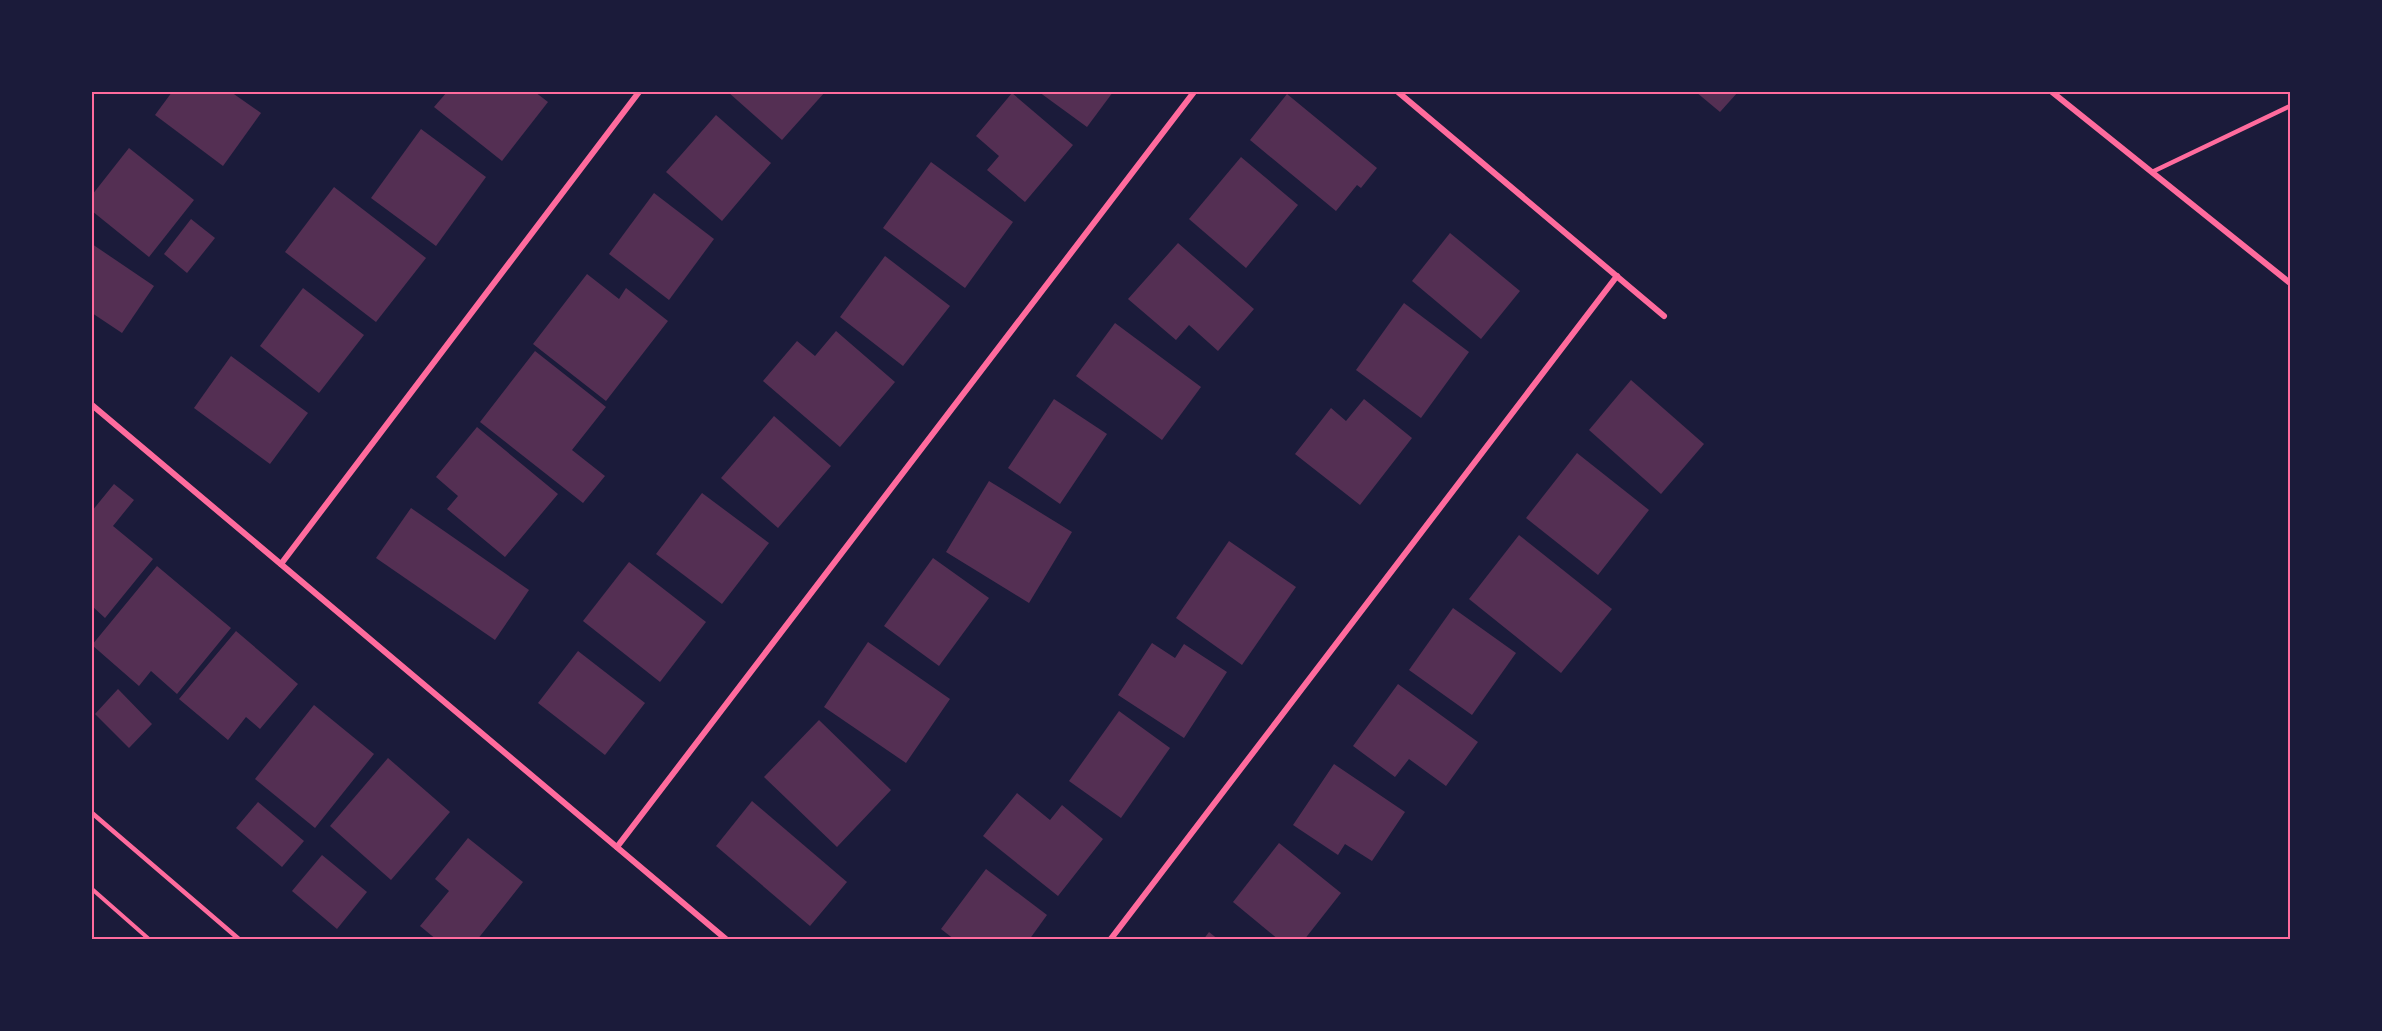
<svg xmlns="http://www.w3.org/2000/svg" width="2382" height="1031" font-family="Montserrat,sans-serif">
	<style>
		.building { fill: #542f53 }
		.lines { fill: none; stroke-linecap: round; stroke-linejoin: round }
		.path { stroke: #ff6b9d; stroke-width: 4 }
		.service { stroke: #ff6b9d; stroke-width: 4.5 }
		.minor { stroke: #ff6b9d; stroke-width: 6 }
		.neatline { fill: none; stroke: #ff6b9d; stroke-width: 2 }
	</style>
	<rect width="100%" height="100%" fill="#1b1b3a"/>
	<g class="building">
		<polygon points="172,92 231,92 261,113 223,166 155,115"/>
		<polygon points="447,92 535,92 548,102 502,161 434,107"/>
		<polygon points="728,92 825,92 782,140"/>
		<polygon points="1039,92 1113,92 1087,127"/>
		<polygon points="1696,92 1738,92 1720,112"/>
		<polygon points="1012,93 1073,145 1025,202 987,170 999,156 976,136"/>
		<polygon points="1287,94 1377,168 1361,188 1357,185 1336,211 1250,140"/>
		<polygon points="716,115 771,163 722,221 666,172"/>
		<polygon points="421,129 486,177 436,246 371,198"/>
		<polygon points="129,148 194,200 149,257 92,211 92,195"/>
		<polygon points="1241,157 1298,205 1246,268 1189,219"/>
		<polygon points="931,162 1013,222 965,288 883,228"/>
		<polygon points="334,187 426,258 376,322 285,252"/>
		<polygon points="654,193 714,239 669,300 609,254"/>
		<polygon points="191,219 215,238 187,273 164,254"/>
		<polygon points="1450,233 1520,291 1481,339 1412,281"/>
		<polygon points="1178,243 1254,309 1218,351 1189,325 1176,340 1128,299"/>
		<polygon points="92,244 154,286 122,333 92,313"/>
		<polygon points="885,256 950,306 903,366 840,317"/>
		<polygon points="587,274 619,299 626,288 668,321 606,401 533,344"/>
		<polygon points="303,288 364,335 319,393 260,346"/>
		<polygon points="1404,303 1469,352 1421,418 1356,370"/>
		<polygon points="1115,323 1201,387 1162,440 1076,376"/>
		<polygon points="836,331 895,382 840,447 763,381 797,341 815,356"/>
		<polygon points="535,351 606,407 572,450 605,476 583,503 480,422"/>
		<polygon points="231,356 308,413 270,464 194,408"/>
		<polygon points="1631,380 1704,444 1661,494 1589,430"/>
		<polygon points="1054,399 1107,434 1060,504 1008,468"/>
		<polygon points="1364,399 1412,438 1360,505 1295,454 1331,408 1346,421"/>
		<polygon points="774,416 831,466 778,528 721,478"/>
		<polygon points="477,427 558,494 505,557 447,509 458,496 436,477"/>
		<polygon points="1577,453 1649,510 1598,575 1526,518"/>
		<polygon points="989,481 1072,532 1029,603 946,552"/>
		<polygon points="114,484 134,500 113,526 153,559 105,618 92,606 92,511"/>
		<polygon points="702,493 769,543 722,604 656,554"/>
		<polygon points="411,508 529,590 495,640 376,558"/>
		<polygon points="1519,535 1612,609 1561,673 1469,599"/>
		<polygon points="1229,541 1296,587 1242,665 1176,618"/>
		<polygon points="933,558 989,598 939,666 884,626"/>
		<polygon points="629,562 706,622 660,682 583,621"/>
		<polygon points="157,566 231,628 177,694 151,671 139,686 92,645"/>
		<polygon points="1453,608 1516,653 1472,715 1409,670"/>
		<polygon points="236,631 298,684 260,729 246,717 228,740 179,699"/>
		<polygon points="868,642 950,699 906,763 824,707"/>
		<polygon points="1152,643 1175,658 1184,644 1227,672 1184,738 1118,695"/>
		<polygon points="578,651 645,703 605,755 538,703"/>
		<polygon points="1398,684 1478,742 1446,786 1409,759 1395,777 1353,746"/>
		<polygon points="118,689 152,724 129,748 95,714"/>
		<polygon points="314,705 374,754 315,828 255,779"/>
		<polygon points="1119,711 1170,748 1121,818 1069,781"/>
		<polygon points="819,720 891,790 837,847 764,777"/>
		<polygon points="388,758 450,812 391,880 330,826"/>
		<polygon points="1334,764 1405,812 1372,861 1345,844 1338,855 1293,825"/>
		<polygon points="1017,793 1050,820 1062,805 1103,839 1058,896 983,836"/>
		<polygon points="752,801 847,882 810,926 716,846"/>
		<polygon points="258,802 304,841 282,867 236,828"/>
		<polygon points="468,838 523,882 477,940 437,940 420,926 449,891 435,879"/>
		<polygon points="1279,843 1341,893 1304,940 1279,940 1233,902"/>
		<polygon points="322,855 367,892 337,929 292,891"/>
		<polygon points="986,869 1047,915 1029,940 955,940 941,929"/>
		<polygon points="1209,932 1219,940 1203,940"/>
	</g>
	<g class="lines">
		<polyline class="path" points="92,889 150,940"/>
		<g class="service">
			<polyline points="2152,172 2290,106"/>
			<polyline points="92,813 240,940"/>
		</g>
		<g class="minor">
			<polyline points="1398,92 1664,316"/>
			<polyline points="2052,92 2290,283"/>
			<polyline points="92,405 727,940"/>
			<polyline points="281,564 639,92"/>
			<polyline points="617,847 1194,92"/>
			<polyline points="1110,940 1617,276"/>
		</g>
	</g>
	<rect width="2382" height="1031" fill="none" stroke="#1b1b3a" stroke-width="186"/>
	<rect x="93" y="93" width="2196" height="845" class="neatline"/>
</svg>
